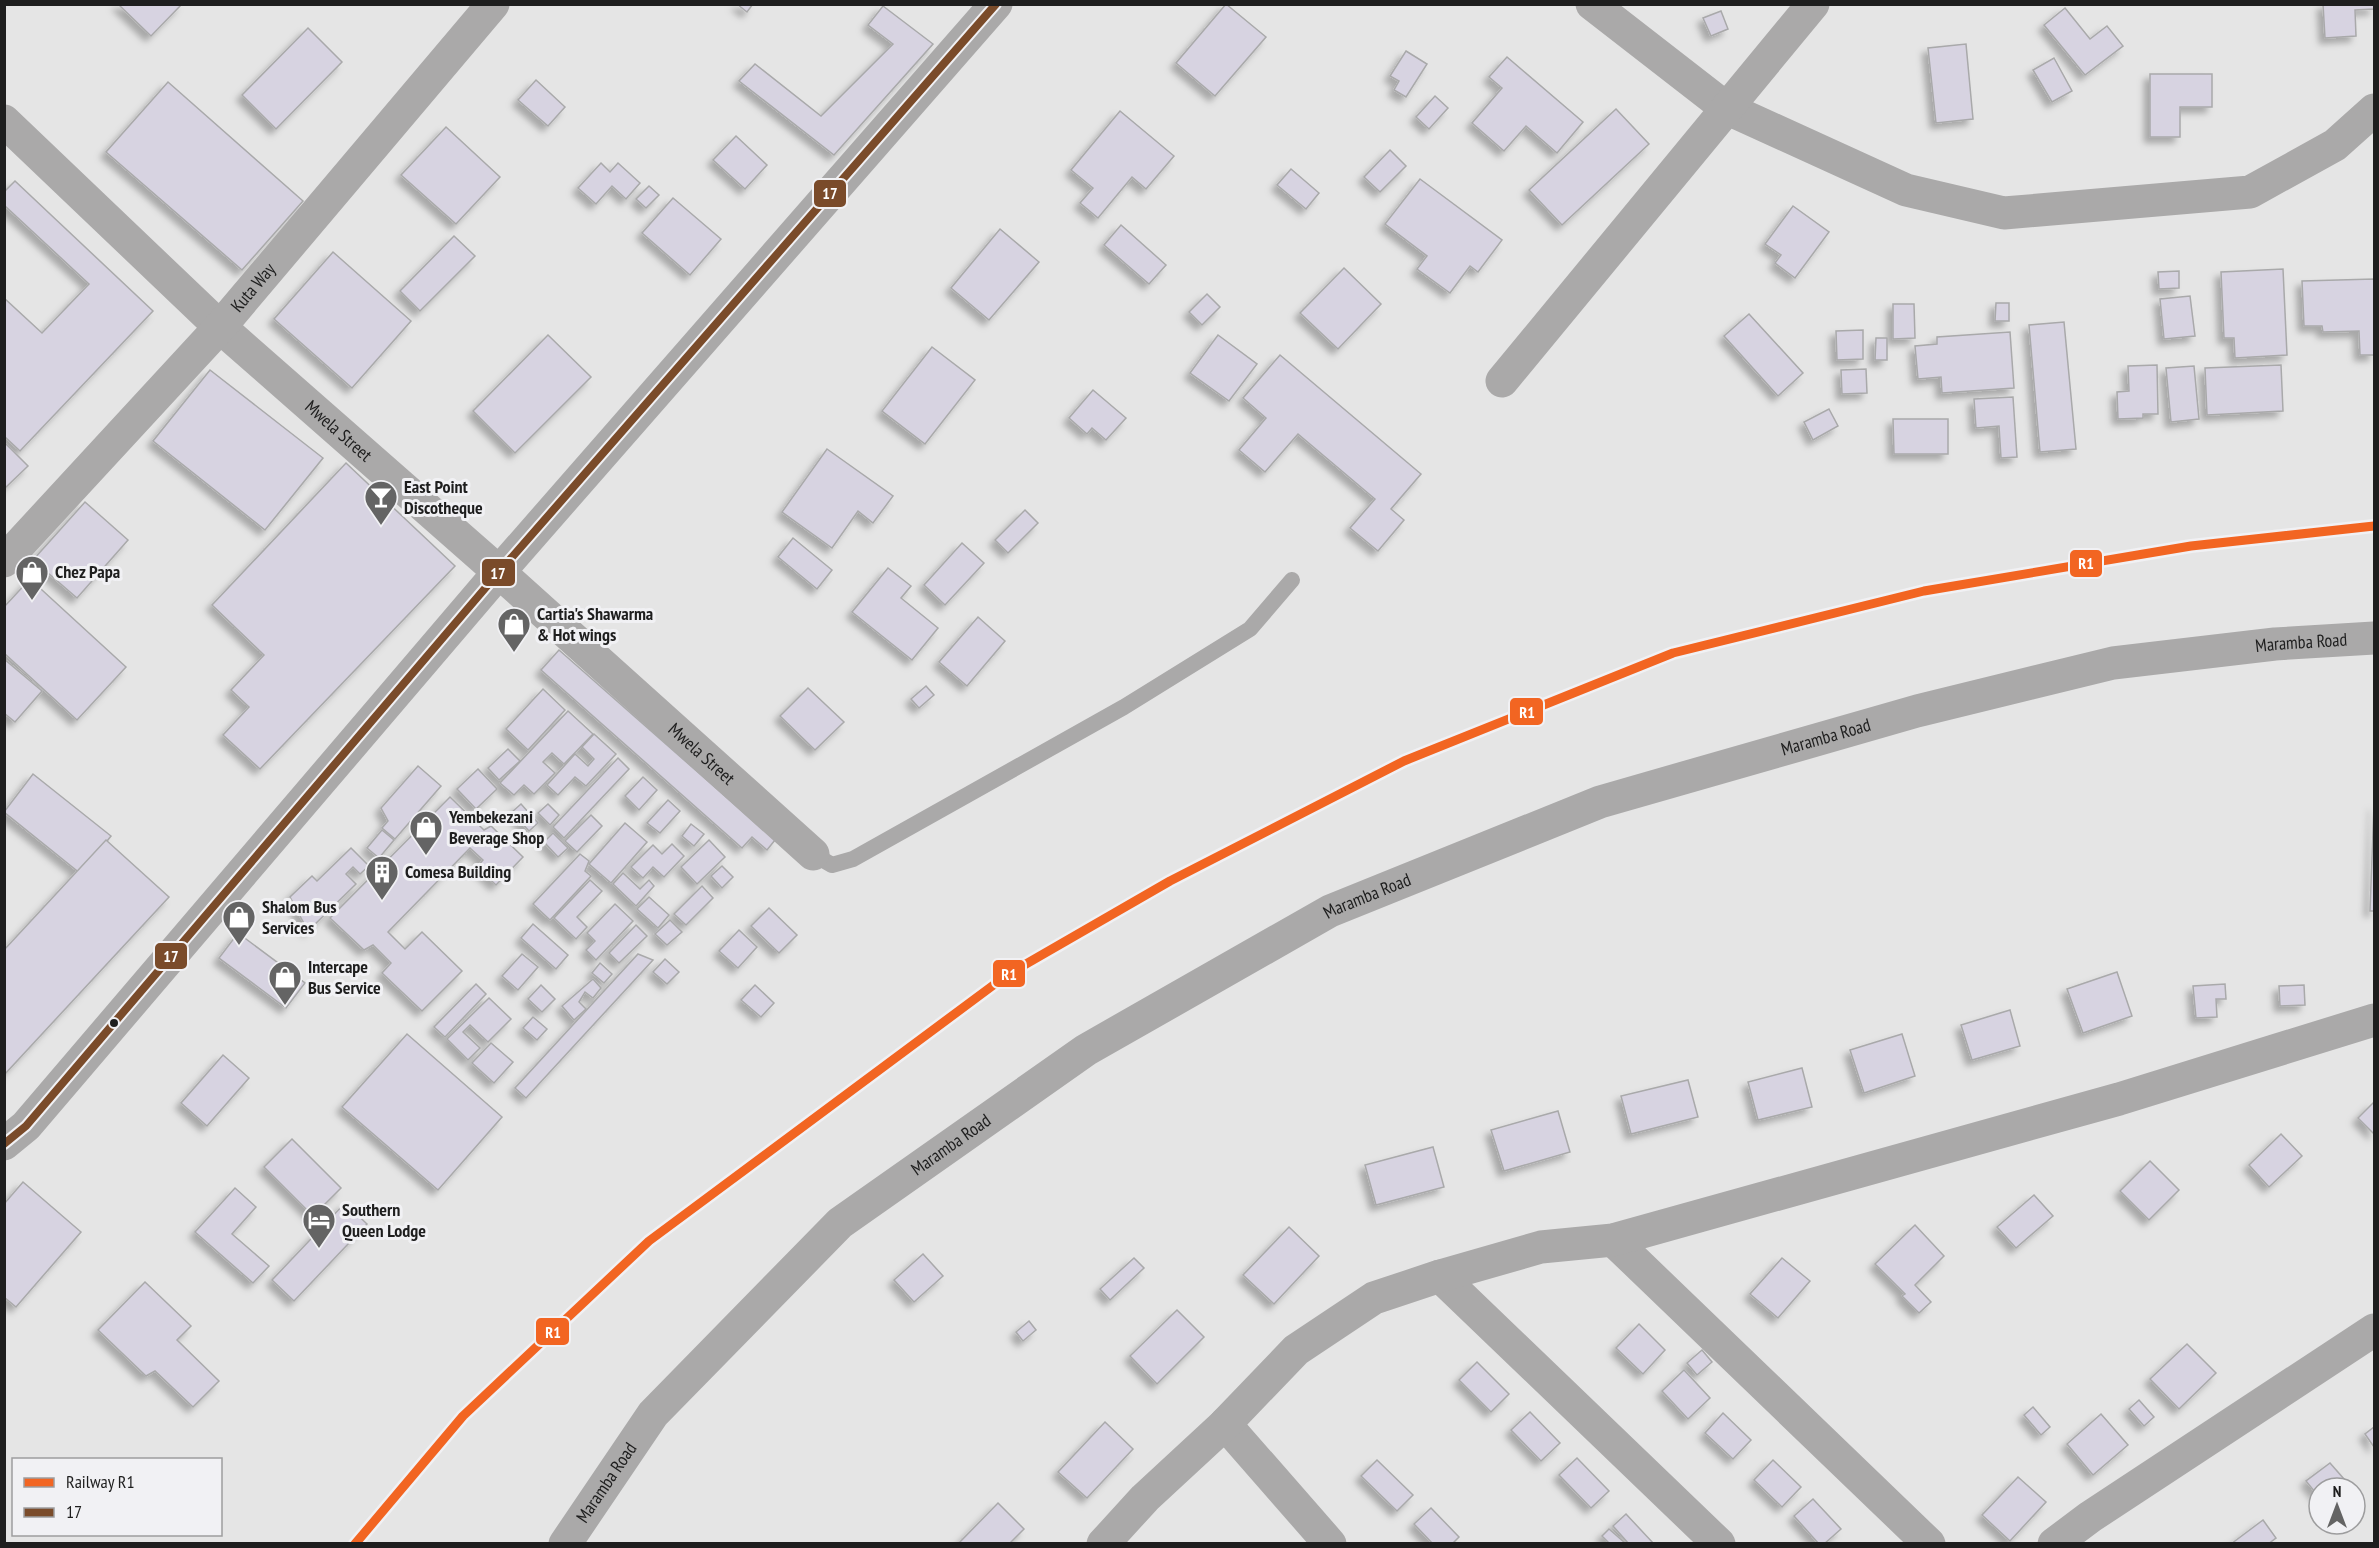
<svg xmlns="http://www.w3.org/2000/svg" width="2379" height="1548" font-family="'PT Sans Narrow',sans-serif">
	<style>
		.building { fill: #d7d3e1; stroke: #a9a9aa; stroke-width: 1.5; filter: url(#shadow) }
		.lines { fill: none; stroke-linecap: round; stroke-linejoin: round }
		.service { stroke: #aaa9a9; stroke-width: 16 }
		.minor { stroke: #aaa9a9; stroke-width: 33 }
		.bus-1-casing { stroke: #f1f1f4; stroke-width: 12 }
		.bus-1 { stroke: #7a4b2a; stroke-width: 8 }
		.rail-1-casing { stroke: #f1f1f4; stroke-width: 14 }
		.rail-1 { stroke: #f26522; stroke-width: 9 }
		.bus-dot { fill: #1e1e1e; stroke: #f1f1f4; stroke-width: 2 }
		.labels { text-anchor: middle; stroke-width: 6; stroke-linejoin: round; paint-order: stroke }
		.street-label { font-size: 18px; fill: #1e1e1e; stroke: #f1f1f4 }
		.poi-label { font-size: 18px; font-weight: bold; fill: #1e1e1e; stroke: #f1f1f4; text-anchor: start }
		.line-badge { stroke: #f1f1f4; stroke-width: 2 }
		.badge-label { font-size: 16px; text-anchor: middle; font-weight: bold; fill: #fff }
	</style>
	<defs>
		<filter id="shadow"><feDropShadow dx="-5.5" dy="5.5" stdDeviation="3" flood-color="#0004"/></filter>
	</defs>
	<rect width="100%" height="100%" fill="#e5e5e5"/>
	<g class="building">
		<polygon points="118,4 182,4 151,36"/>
		<polygon points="737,4 753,4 747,12"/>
		<polygon points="1226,4 1266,37 1215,96 1176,63"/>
		<polygon points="2323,4 2374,4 2374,9 2355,10 2356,36 2325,38"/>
		<polygon points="883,6 933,44 834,155 739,81 755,64 821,116 893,44 868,25"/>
		<polygon points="2065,8 2090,39 2107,26 2123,46 2085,75 2044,25"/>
		<polygon points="1721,11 1728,29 1711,36 1703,18"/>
		<polygon points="308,28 342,62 276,129 242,95"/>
		<polygon points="1966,44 1973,119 1936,123 1928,48"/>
		<polygon points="1406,51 1427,64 1406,97 1394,90 1399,81 1390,76"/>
		<polygon points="1507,57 1583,122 1557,153 1526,126 1504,151 1472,123 1502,88 1489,77"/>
		<polygon points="2054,58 2072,91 2052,102 2033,70"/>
		<polygon points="2150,74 2212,74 2212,107 2180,107 2180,137 2150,137"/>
		<polygon points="536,80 565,107 548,126 518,100"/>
		<polygon points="168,82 303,201 242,270 106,152"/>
		<polygon points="1435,96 1448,108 1429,129 1416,117"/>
		<polygon points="1616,109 1649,144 1562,225 1529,190"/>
		<polygon points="1120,111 1174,156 1146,189 1132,177 1098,218 1080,203 1093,188 1071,170"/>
		<polygon points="446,127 500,177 456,224 401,175"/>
		<polygon points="736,136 767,165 745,189 713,160"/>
		<polygon points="1390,150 1406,166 1380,192 1364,177"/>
		<polygon points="601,163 610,172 618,163 640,183 626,199 612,186 596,204 578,188"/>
		<polygon points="1291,169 1319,193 1306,209 1277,185"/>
		<polygon points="1420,179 1502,240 1478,272 1470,266 1450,293 1417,269 1427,256 1385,224"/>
		<polygon points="15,181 153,311 20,451 4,436 4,298 42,333 89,284 4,205 4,192"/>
		<polygon points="649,186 659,195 646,208 636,199"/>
		<polygon points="673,198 721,239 690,275 642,233"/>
		<polygon points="1793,206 1829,232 1795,278 1775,263 1781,255 1765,244"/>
		<polygon points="1121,225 1166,265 1149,284 1104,245"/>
		<polygon points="1000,229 1039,262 989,320 951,288"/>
		<polygon points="454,236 475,256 420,311 400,291"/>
		<polygon points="333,252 411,321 352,388 274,319"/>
		<polygon points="1344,268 1381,304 1338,349 1300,313"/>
		<polygon points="2283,269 2287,355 2235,358 2234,338 2224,338 2221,272"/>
		<polygon points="2179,271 2179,288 2159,289 2158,272"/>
		<polygon points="2374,279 2374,355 2360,355 2359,331 2323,332 2322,326 2304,326 2302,281"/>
		<polygon points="1207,294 1220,307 1202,325 1189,312"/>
		<polygon points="2190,296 2195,336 2164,339 2160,299"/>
		<polygon points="1996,303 2009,303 2009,321 1995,321"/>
		<polygon points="1893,304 1914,304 1915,338 1893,339"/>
		<polygon points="1749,314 1803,373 1778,396 1724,336"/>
		<polygon points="2064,322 2076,449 2040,452 2029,325"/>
		<polygon points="1863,330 1863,359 1837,360 1836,331"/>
		<polygon points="2010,332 2014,388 1942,393 1941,377 1918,379 1915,346 1937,344 1937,337"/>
		<polygon points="548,335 591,377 515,453 473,411"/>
		<polygon points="1218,335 1257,364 1229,401 1190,373"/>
		<polygon points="1876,338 1887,338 1887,360 1875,360"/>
		<polygon points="932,347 975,380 925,444 882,411"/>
		<polygon points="1280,355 1421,474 1391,509 1404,520 1378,551 1350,528 1375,499 1298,434 1265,472 1239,450 1266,418 1243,398"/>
		<polygon points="2157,365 2158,414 2143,414 2143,418 2118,419 2117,392 2129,391 2128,366"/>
		<polygon points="2281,365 2283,411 2207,415 2205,368"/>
		<polygon points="2194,366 2199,419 2171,422 2166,368"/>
		<polygon points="1866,369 1867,393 1842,394 1841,370"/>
		<polygon points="210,370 323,458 265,530 153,441"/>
		<polygon points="1093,390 1126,418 1106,440 1092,428 1087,434 1069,418"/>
		<polygon points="2013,397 2017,457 2001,458 1999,426 1976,428 1974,399"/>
		<polygon points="1829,409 1838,426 1813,440 1804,422"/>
		<polygon points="1893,419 1948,419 1948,454 1894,454"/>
		<polygon points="4,442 28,466 4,489"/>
		<polygon points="827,449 893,496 873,523 858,511 832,548 782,512"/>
		<polygon points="346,463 455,566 260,769 223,735 249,707 231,690 264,655 212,605"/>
		<polygon points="85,502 128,540 77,598 33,560"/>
		<polygon points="1025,510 1038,523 1008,553 995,540"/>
		<polygon points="793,538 832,570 817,589 778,557"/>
		<polygon points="962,543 984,563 945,605 924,585"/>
		<polygon points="888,568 911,586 901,598 938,628 912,660 852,612"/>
		<polygon points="30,579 126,667 77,720 4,653 4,607"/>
		<polygon points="978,617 1005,641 967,686 939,662"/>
		<polygon points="559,650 775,840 767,850 752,837 742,848 541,670"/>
		<polygon points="4,659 42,691 15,722 4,713"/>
		<polygon points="926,686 934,695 919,708 911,699"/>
		<polygon points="808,688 844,722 815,750 780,716"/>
		<polygon points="543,689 565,710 528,750 506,729"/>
		<polygon points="568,711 593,734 564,764 552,753 543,762 555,773 534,794 524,785 514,795 500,783"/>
		<polygon points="594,734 616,754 586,786 575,777 558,795 547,785 575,754 588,766 594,759 582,747"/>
		<polygon points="508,749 520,761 499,780 488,768"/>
		<polygon points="618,758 629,769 564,838 553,827"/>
		<polygon points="418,766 441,786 395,839 382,828 388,821 381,808"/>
		<polygon points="478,769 497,789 476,809 457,789"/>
		<polygon points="33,774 111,836 81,874 4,812"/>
		<polygon points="643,777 657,790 639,810 625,796"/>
		<polygon points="450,797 484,830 491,826 523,857 496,885 477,867 483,860 470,848 388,932 405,949 422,932 462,971 422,1011 382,973 391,963 373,945 364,950 330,918"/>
		<polygon points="668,800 680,811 660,833 647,823"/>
		<polygon points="521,804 538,823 529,831 512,812"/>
		<polygon points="548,804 559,815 550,825 538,813"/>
		<polygon points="2374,804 2374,911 2370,911"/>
		<polygon points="591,815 602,826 577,852 565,841"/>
		<polygon points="625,823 647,842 611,883 589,864"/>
		<polygon points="691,824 704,834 694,846 682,836"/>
		<polygon points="382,830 394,840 379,858 367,848"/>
		<polygon points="553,833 568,848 558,857 544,842"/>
		<polygon points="106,840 169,897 4,1075 4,950"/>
		<polygon points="709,840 725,857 697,884 681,867"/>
		<polygon points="672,844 684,856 664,877 653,867 643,878 631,867 653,845 662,854"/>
		<polygon points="351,848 369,866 360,874 353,867 346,874 356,884 308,931 290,897 312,876 317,881"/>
		<polygon points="580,854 589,861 585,871 591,876 550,920 533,904"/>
		<polygon points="722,866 733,877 722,888 711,876"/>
		<polygon points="623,873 640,889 649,880 654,886 636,906 613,884"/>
		<polygon points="590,880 602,891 577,917 587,927 576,939 554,918"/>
		<polygon points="702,886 713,898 686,925 674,914"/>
		<polygon points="649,897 669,915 658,928 637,909"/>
		<polygon points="615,904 633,921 596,960 586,950 595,941 587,933"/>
		<polygon points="769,908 797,935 779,953 751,926"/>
		<polygon points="670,920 682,932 667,945 655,934"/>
		<polygon points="533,924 568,955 556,969 521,938"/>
		<polygon points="636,925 647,936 619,963 609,953"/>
		<polygon points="739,930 757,947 738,968 719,951"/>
		<polygon points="238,933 305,983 286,1008 219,958"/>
		<polygon points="522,954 538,967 518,990 502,976"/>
		<polygon points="638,954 653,960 526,1098 515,1088"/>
		<polygon points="665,959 679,972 667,984 653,972"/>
		<polygon points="600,963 612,974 604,983 592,973"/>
		<polygon points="2117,972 2132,1016 2083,1033 2067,989"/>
		<polygon points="593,979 601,988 593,998 585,992 579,1002 586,1009 574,1020 562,1006"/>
		<polygon points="476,984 486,994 445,1037 434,1027"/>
		<polygon points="2225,984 2226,999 2216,999 2217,1017 2196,1018 2193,986"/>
		<polygon points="541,985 555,999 542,1012 528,999"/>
		<polygon points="755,985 774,1003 761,1017 741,1000"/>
		<polygon points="2304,985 2305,1005 2280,1006 2279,986"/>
		<polygon points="489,998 511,1019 488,1042 470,1025 463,1032 480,1048 468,1060 447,1039"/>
		<polygon points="2010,1010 2020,1046 1972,1060 1961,1025"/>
		<polygon points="533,1017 547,1029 537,1040 523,1028"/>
		<polygon points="407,1034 502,1117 438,1190 342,1107"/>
		<polygon points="1902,1034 1915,1076 1864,1093 1850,1050"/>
		<polygon points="491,1043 513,1062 494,1083 472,1063"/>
		<polygon points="223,1055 249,1078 207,1126 181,1103"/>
		<polygon points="1802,1068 1812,1107 1758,1120 1748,1082"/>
		<polygon points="1688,1080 1698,1117 1631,1134 1621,1096"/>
		<polygon points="2374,1102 2374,1134 2358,1118"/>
		<polygon points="1558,1111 1570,1152 1504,1171 1491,1130"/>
		<polygon points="2281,1134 2302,1156 2269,1187 2249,1165"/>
		<polygon points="292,1139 341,1188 313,1216 264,1167"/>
		<polygon points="1433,1147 1444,1187 1376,1205 1365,1165"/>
		<polygon points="2150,1161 2179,1190 2149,1220 2120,1191"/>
		<polygon points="23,1182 81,1232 16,1307 4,1297 4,1204"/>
		<polygon points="235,1188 256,1207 232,1234 269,1266 253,1283 195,1232"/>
		<polygon points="2034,1195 2053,1216 2016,1248 1997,1227"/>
		<polygon points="345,1203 367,1224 294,1301 272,1280"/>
		<polygon points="1915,1225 1944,1256 1915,1285 1931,1302 1919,1313 1902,1296 1905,1294 1875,1264"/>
		<polygon points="1289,1227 1319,1256 1274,1304 1243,1275"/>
		<polygon points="923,1254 943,1276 914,1302 894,1280"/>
		<polygon points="1134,1258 1144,1268 1110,1300 1100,1289"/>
		<polygon points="1782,1258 1810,1281 1778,1318 1750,1294"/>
		<polygon points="145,1282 191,1326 177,1340 219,1381 193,1407 155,1371 146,1376 98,1330"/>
		<polygon points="1177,1310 1204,1337 1157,1384 1130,1356"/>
		<polygon points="1029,1321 1036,1330 1023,1341 1016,1332"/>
		<polygon points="1639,1324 1665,1350 1643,1374 1616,1348"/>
		<polygon points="2187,1344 2216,1373 2179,1409 2150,1379"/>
		<polygon points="1702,1350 1712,1362 1697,1375 1687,1363"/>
		<polygon points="1477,1362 1509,1394 1491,1412 1459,1380"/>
		<polygon points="1684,1370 1710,1398 1688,1419 1662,1391"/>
		<polygon points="2139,1400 2154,1417 2144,1426 2129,1409"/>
		<polygon points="2033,1407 2050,1427 2041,1435 2024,1415"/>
		<polygon points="1530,1412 1560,1443 1541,1461 1511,1430"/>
		<polygon points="1723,1413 1751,1440 1733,1459 1705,1433"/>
		<polygon points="2101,1414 2128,1445 2093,1475 2067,1444"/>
		<polygon points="1105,1422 1133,1449 1087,1498 1058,1472"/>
		<polygon points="2374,1427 2374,1447 2365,1434"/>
		<polygon points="1577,1458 1609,1491 1591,1508 1559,1475"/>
		<polygon points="1377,1460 1413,1495 1397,1511 1361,1476"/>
		<polygon points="1773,1460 1801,1487 1782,1507 1754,1480"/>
		<polygon points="2330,1463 2344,1479 2332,1488 2319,1488 2319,1497 2306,1481"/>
		<polygon points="2018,1477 2046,1502 2010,1541 1982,1515"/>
		<polygon points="1813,1499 1841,1529 1824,1544 1819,1544 1794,1516"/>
		<polygon points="998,1503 1024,1529 1009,1544 958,1544"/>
		<polygon points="1431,1508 1459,1537 1452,1544 1433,1544 1414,1524"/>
		<polygon points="1626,1514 1654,1544 1629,1544 1613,1526"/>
		<polygon points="2263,1520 2276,1538 2268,1544 2231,1544"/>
		<polygon points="1609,1529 1625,1543 1624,1544 1610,1544 1602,1536"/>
	</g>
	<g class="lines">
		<polyline class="service" points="813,854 832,865 853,859 1124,707 1250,629 1292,580"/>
		<g class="minor">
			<polyline points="1592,4 1726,108 1906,190 2004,213 2250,192 2335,145 2374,110"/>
			<path id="s1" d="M4,121L220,327L499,572L813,854"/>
			<polyline points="1502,381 1813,4"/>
			<path id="s2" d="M4,561L220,327L493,4"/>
			<polyline points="4,1144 26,1126 499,572 996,4"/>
			<polyline points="1613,1240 1929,1544"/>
			<polyline points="1440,1276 1719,1544"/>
			<polyline points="1225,1424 1330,1544"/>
			<path id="s3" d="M565,1544L653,1414L840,1223L1086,1050L1330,911L1600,802L1917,711L2113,663L2275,644L2374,638"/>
			<polyline points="1103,1544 1145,1498 1225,1424 1296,1350 1374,1298 1440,1276 1541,1247 1613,1240 2119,1099 2374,1020"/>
			<polyline points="2054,1544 2090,1517 2374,1330"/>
		</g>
		<defs>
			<polyline id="bus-1" points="4,1144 26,1126 499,572 996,4"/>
		</defs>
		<use href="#bus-1" class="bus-1-casing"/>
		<use href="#bus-1" class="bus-1"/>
		<defs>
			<polyline id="rail-1" points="355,1544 463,1416 649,1241 1007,975 1170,881 1404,761 1673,653 1924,591 2191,546 2374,526"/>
		</defs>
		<use href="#rail-1" class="rail-1-casing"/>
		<use href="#rail-1" class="rail-1"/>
	</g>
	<defs>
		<symbol id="bar-pin" viewBox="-11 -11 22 30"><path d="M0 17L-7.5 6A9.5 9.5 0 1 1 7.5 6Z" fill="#646464" stroke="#f1f1f4"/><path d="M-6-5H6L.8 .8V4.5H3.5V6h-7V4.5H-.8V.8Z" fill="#fff"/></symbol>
		<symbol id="shop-pin" viewBox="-11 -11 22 30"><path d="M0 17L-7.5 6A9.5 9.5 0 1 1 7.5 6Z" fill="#646464" stroke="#f1f1f4"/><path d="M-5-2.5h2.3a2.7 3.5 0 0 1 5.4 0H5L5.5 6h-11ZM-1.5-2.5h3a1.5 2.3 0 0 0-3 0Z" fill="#fff"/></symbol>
		<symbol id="building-pin" viewBox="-11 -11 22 30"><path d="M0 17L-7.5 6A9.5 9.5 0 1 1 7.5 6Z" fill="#646464" stroke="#f1f1f4"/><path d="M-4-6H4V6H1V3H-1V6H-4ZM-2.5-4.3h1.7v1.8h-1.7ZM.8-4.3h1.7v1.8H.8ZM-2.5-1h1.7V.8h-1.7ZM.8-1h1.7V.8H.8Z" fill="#fff"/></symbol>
		<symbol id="hotel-pin" viewBox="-11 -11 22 30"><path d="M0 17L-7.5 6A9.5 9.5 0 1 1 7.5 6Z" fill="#646464" stroke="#f1f1f4"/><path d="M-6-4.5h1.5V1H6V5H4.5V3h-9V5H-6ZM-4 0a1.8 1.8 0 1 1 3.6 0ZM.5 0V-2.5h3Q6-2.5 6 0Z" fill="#fff"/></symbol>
	</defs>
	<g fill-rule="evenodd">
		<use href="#bar-pin" x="362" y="478" width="38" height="52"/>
		<use href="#shop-pin" x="13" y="553" width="38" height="52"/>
		<use href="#shop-pin" x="495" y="605" width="38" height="52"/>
		<use href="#shop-pin" x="407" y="808" width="38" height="52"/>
		<use href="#building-pin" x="363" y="853" width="38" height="52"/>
		<use href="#shop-pin" x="220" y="898" width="38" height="52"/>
		<use href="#shop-pin" x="266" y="958" width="38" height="52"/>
		<use href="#hotel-pin" x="300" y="1201" width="38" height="52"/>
	</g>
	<circle class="bus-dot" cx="114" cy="1023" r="5"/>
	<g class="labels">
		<g class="street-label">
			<text dy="6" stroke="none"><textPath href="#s2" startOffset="370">Kuta Way</textPath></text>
			<text dy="6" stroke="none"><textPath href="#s1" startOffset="456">Mwela Street</textPath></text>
			<text dy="6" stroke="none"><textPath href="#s3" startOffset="2018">Maramba Road</textPath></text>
			<text dy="6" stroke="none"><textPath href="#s3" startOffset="1532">Maramba Road</textPath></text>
			<text dy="6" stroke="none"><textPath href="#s1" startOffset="942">Mwela Street</textPath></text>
			<text dy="6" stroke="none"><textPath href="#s3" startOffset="1046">Maramba Road</textPath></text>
			<text dy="6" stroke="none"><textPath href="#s3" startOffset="560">Maramba Road</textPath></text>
			<text dy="6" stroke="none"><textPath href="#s3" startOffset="74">Maramba Road</textPath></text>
		</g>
		<g class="poi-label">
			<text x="404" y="493">East Point<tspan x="404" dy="21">Discotheque</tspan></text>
			<text x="55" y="578">Chez Papa</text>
			<text x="537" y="620">Cartia's Shawarma<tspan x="537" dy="21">&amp; Hot wings</tspan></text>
			<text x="449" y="823">Yembekezani<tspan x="449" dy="21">Beverage Shop</tspan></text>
			<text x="405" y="878">Comesa Building</text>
			<text x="262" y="913">Shalom Bus<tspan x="262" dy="21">Services</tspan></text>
			<text x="308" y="973">Intercape<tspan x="308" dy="21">Bus Service</tspan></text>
			<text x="342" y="1216">Southern<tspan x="342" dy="21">Queen Lodge</tspan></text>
		</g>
	</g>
	<g class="line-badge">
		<rect x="813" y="179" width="34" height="29" rx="6" fill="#7a4b2a"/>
		<rect x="2069" y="549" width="34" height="29" rx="6" fill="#f26522"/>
		<rect x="481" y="558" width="35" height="29" rx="6" fill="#7a4b2a"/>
		<rect x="1509" y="697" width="35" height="29" rx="6" fill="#f26522"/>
		<rect x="154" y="942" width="34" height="28" rx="6" fill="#7a4b2a"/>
		<rect x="992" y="959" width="34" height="29" rx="6" fill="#f26522"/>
		<rect x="535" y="1317" width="35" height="29" rx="6" fill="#f26522"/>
	</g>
	<g class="badge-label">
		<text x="830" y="199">17</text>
		<text x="2086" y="569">R1</text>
		<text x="498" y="579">17</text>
		<text x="1527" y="718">R1</text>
		<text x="171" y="962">17</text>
		<text x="1009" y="980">R1</text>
		<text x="553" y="1338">R1</text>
	</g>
	<rect width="2379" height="1548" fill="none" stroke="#1e1e1e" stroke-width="12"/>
	<rect x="12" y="1458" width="210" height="78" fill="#f1f1f4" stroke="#9d9d9e" stroke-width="1.5"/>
	<rect x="24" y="1478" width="30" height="9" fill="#f26522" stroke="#9d9d9e" stroke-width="1.5"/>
	<text x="66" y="1488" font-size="18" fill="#1e1e1e">Railway R1</text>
	<rect x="24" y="1508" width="30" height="9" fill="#7a4b2a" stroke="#9d9d9e" stroke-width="1.5"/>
	<text x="66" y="1518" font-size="18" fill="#1e1e1e">17</text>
	<g transform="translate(2337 1506)"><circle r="28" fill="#f1f1f4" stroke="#9d9d9e" stroke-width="1.5"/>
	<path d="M0-4.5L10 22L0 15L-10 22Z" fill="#646464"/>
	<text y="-9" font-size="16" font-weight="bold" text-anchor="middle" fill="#1e1e1e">N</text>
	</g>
</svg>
